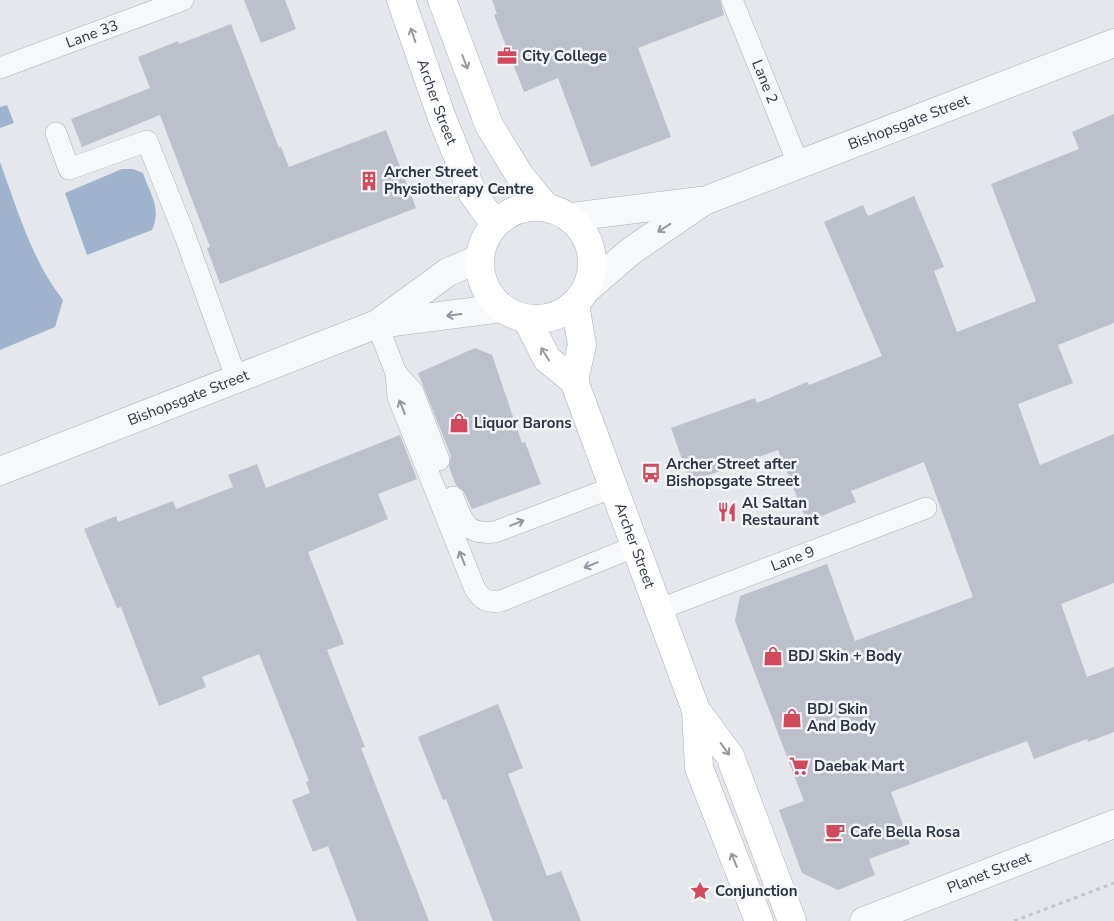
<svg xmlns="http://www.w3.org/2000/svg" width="1114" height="921" font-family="'Nunito Sans',sans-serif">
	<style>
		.water { fill: #9fb4cc }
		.building { fill: #bbc0ca }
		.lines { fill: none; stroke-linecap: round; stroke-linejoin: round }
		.lane-casing { stroke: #a9aeb7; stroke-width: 22 }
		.street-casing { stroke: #a9aeb7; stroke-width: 29 }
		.secondary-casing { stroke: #a9aeb7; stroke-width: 29 }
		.path { stroke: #c2c5cb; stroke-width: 3; stroke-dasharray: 4 4; stroke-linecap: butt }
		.lane { stroke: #f7f8fa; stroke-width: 21 }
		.street { stroke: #f7f8fa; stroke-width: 28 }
		.secondary { stroke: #fff; stroke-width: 28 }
		.oneway { stroke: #959aa2 }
		.oneway2 { stroke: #9196a0 }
		.labels { text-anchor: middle; stroke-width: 5; stroke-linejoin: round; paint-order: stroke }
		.street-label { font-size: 15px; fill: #2b3445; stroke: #f4f6f9 }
		.poi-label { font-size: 15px; font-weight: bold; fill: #2b3445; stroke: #f4f6f9; text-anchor: start }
	</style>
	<rect width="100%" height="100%" fill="#e4e7ec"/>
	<g class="water">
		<polygon points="7,105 14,123 0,128 0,107"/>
		<path d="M0,162C17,208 32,261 63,300L55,327L0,350Z"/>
		<path d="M122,169H133L143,173C150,194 162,209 152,230L87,255L65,193Z"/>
	</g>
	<g class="building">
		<polygon points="244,0 285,0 296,29 261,43"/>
		<polygon points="492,0 720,0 724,15 638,48 671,137 591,167 558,78 524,92 494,15 497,14"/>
		<polygon points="231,24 279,148 281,147 289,167 386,130 416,208 220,284 207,248 210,247 160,115 82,147 71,119 150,88 138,57 178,41 179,44"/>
		<polygon points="1114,114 1114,323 1058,345 1073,383 1018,404 1040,465 1114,434 1114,583 1061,604 1087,677 1114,667 1114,732 1088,742 1087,739 1034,759 1027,741 891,792 910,844 869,859 875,875 838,890 802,873 779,810 804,801 735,621 740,596 827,564 855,641 973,597 924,462 851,491 856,502 807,522 778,450 690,482 671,428 755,398 757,403 807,382 809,385 882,356 824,222 863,205 868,216 914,196 944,267 934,271 957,332 1036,301 991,184 1079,149 1072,132"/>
		<polygon points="475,348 492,355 522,443 525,442 541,484 472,509 464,492 456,485 449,467 451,456 418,373"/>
		<polygon points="400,435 417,479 378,494 388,519 308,552 344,644 327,650 365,747 361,748 429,921 357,921 328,846 313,852 292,800 310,793 306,782 309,781 259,654 202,677 206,687 159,706 121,607 117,608 84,529 116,516 118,522 173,501 176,509 233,487 228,475 257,464 266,488"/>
		<polygon points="498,704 523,768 508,774 547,876 561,871 581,921 493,921 446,799 443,800 418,737"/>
	</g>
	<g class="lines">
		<defs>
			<g id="lane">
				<path id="s1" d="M732,0L798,163"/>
				<path id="s2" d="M0,68L183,0"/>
				<polyline points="56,133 69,169 147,141 185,236 237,380"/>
				<path d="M377,324L396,373L398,397L475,589C482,600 488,603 501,601L636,546"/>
				<polyline points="396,373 413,392 439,460"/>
				<path d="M453,497C463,522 465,535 495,532L614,487"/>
				<path id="s3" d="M660,609L926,508"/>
			</g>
			<g id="street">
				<polyline points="571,217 700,201"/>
				<path id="s4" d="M587,289L631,251L704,201L1114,43"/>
				<polyline points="378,324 502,308"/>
				<path id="s5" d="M0,471L377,324L448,272L479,259"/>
				<path id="s6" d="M864,921L1114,824"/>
			</g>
			<g id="secondary">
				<path id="s7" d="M401,0L442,118L473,194L495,224"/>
				<polyline points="442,0 489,125 520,176 544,205"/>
				<circle cx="536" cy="263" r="56"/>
				<path id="s8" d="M527,319L547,359L574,381L696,710L730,756L792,921"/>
				<polyline points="574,381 582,345 575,304"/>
				<polyline points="696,710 699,768 759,921"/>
			</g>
		</defs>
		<use href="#lane" class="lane-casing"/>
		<use href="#street" class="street-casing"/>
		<use href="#secondary" class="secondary-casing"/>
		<polyline class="path" points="1014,921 1114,883"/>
		<use href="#lane" class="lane"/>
		<use href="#street" class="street"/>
		<use href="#secondary" class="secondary"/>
	</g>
	<defs><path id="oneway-shaft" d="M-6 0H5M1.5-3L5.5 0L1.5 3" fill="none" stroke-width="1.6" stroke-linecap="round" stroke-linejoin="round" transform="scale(1.25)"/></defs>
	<g class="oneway">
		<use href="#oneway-shaft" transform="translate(413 35) rotate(-109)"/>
		<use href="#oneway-shaft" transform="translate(465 62) rotate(69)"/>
		<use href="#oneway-shaft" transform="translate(545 354) rotate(-122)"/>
		<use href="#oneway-shaft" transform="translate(725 749) rotate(54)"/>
		<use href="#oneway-shaft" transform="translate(734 860) rotate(-112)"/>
	</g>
	<g class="oneway2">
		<use href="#oneway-shaft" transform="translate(664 228) rotate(146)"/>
		<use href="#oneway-shaft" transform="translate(454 315) rotate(173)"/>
		<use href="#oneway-shaft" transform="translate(402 407) rotate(-112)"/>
		<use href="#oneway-shaft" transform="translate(517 523) rotate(-22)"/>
		<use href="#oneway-shaft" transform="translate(462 558) rotate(-112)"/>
		<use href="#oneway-shaft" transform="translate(591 565) rotate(158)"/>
	</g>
	<defs>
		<symbol id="office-bare" viewBox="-9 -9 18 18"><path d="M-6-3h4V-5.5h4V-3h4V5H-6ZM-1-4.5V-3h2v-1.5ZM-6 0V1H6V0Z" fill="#d1495b" stroke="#f4f6f9" stroke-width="2.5" paint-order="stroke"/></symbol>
		<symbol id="building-bare" viewBox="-9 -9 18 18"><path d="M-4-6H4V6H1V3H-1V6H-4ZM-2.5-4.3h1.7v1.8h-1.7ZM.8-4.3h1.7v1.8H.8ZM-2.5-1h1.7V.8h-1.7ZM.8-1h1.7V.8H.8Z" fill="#d1495b" stroke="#f4f6f9" stroke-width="2.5" paint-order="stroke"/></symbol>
		<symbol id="shop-bare" viewBox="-9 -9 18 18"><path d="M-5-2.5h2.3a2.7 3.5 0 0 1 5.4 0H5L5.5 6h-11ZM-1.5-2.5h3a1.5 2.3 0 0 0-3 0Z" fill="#d1495b" stroke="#f4f6f9" stroke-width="2.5" paint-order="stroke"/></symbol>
		<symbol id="bus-bare" viewBox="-9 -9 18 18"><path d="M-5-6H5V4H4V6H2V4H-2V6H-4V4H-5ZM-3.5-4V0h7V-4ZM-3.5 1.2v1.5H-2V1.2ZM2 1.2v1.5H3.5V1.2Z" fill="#d1495b" stroke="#f4f6f9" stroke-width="2.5" paint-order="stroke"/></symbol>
		<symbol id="restaurant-bare" viewBox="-9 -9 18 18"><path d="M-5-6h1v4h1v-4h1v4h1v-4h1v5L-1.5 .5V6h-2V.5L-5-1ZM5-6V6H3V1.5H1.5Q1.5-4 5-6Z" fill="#d1495b" stroke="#f4f6f9" stroke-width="2.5" paint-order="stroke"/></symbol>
		<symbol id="supermarket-bare" viewBox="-9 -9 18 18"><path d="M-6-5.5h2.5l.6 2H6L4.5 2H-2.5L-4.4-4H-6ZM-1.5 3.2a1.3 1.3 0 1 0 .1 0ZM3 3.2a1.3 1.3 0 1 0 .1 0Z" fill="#d1495b" stroke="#f4f6f9" stroke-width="2.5" paint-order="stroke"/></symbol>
		<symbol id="cafe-bare" viewBox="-9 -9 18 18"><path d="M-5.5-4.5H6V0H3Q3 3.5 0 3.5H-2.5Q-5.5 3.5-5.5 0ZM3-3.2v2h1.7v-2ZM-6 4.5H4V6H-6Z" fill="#d1495b" stroke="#f4f6f9" stroke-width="2.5" paint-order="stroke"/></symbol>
		<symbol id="sight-bare" viewBox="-9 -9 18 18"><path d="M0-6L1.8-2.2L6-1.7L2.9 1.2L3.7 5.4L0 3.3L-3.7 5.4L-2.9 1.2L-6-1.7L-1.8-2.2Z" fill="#d1495b" stroke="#f4f6f9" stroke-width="2.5" paint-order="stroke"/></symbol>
	</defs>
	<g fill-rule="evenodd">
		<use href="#office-bare" x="493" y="42" width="28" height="28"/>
		<use href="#building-bare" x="355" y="167" width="28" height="28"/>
		<use href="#shop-bare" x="445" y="409" width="28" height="28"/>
		<use href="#bus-bare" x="637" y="459" width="28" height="28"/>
		<use href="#restaurant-bare" x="713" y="498" width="28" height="28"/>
		<use href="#shop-bare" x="759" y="642" width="28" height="28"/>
		<use href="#shop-bare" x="778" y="704" width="28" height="28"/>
		<use href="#supermarket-bare" x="785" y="752" width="28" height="28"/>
		<use href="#cafe-bare" x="821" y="818" width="28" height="28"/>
		<use href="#sight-bare" x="686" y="877" width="28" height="28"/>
	</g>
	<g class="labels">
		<g class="street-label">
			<text dy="5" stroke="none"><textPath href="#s2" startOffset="98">Lane 33</textPath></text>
			<text dy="5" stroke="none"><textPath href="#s1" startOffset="88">Lane 2</textPath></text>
			<text dy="5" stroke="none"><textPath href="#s7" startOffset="108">Archer Street</textPath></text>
			<text dy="5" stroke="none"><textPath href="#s4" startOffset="366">Bishopsgate Street</textPath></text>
			<text dy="5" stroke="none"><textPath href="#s5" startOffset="202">Bishopsgate Street</textPath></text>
			<text dy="5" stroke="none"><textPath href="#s8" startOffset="255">Archer Street</textPath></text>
			<text dy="5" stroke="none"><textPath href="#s3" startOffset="142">Lane 9</textPath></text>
			<text dy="5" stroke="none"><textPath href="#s6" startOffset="134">Planet Street</textPath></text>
		</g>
		<g class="poi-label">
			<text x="522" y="61">City College</text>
			<text x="384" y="177">Archer Street<tspan x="384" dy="17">Physiotherapy Centre</tspan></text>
			<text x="474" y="428">Liquor Barons</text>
			<text x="666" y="469">Archer Street after<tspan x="666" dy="17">Bishopsgate Street</tspan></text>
			<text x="742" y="508">Al Saltan<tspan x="742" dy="17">Restaurant</tspan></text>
			<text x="788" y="661">BDJ Skin + Body</text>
			<text x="807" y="714">BDJ Skin<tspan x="807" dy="17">And Body</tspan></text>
			<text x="814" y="771">Daebak Mart</text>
			<text x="850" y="837">Cafe Bella Rosa</text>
			<text x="715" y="896">Conjunction</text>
		</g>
	</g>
</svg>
